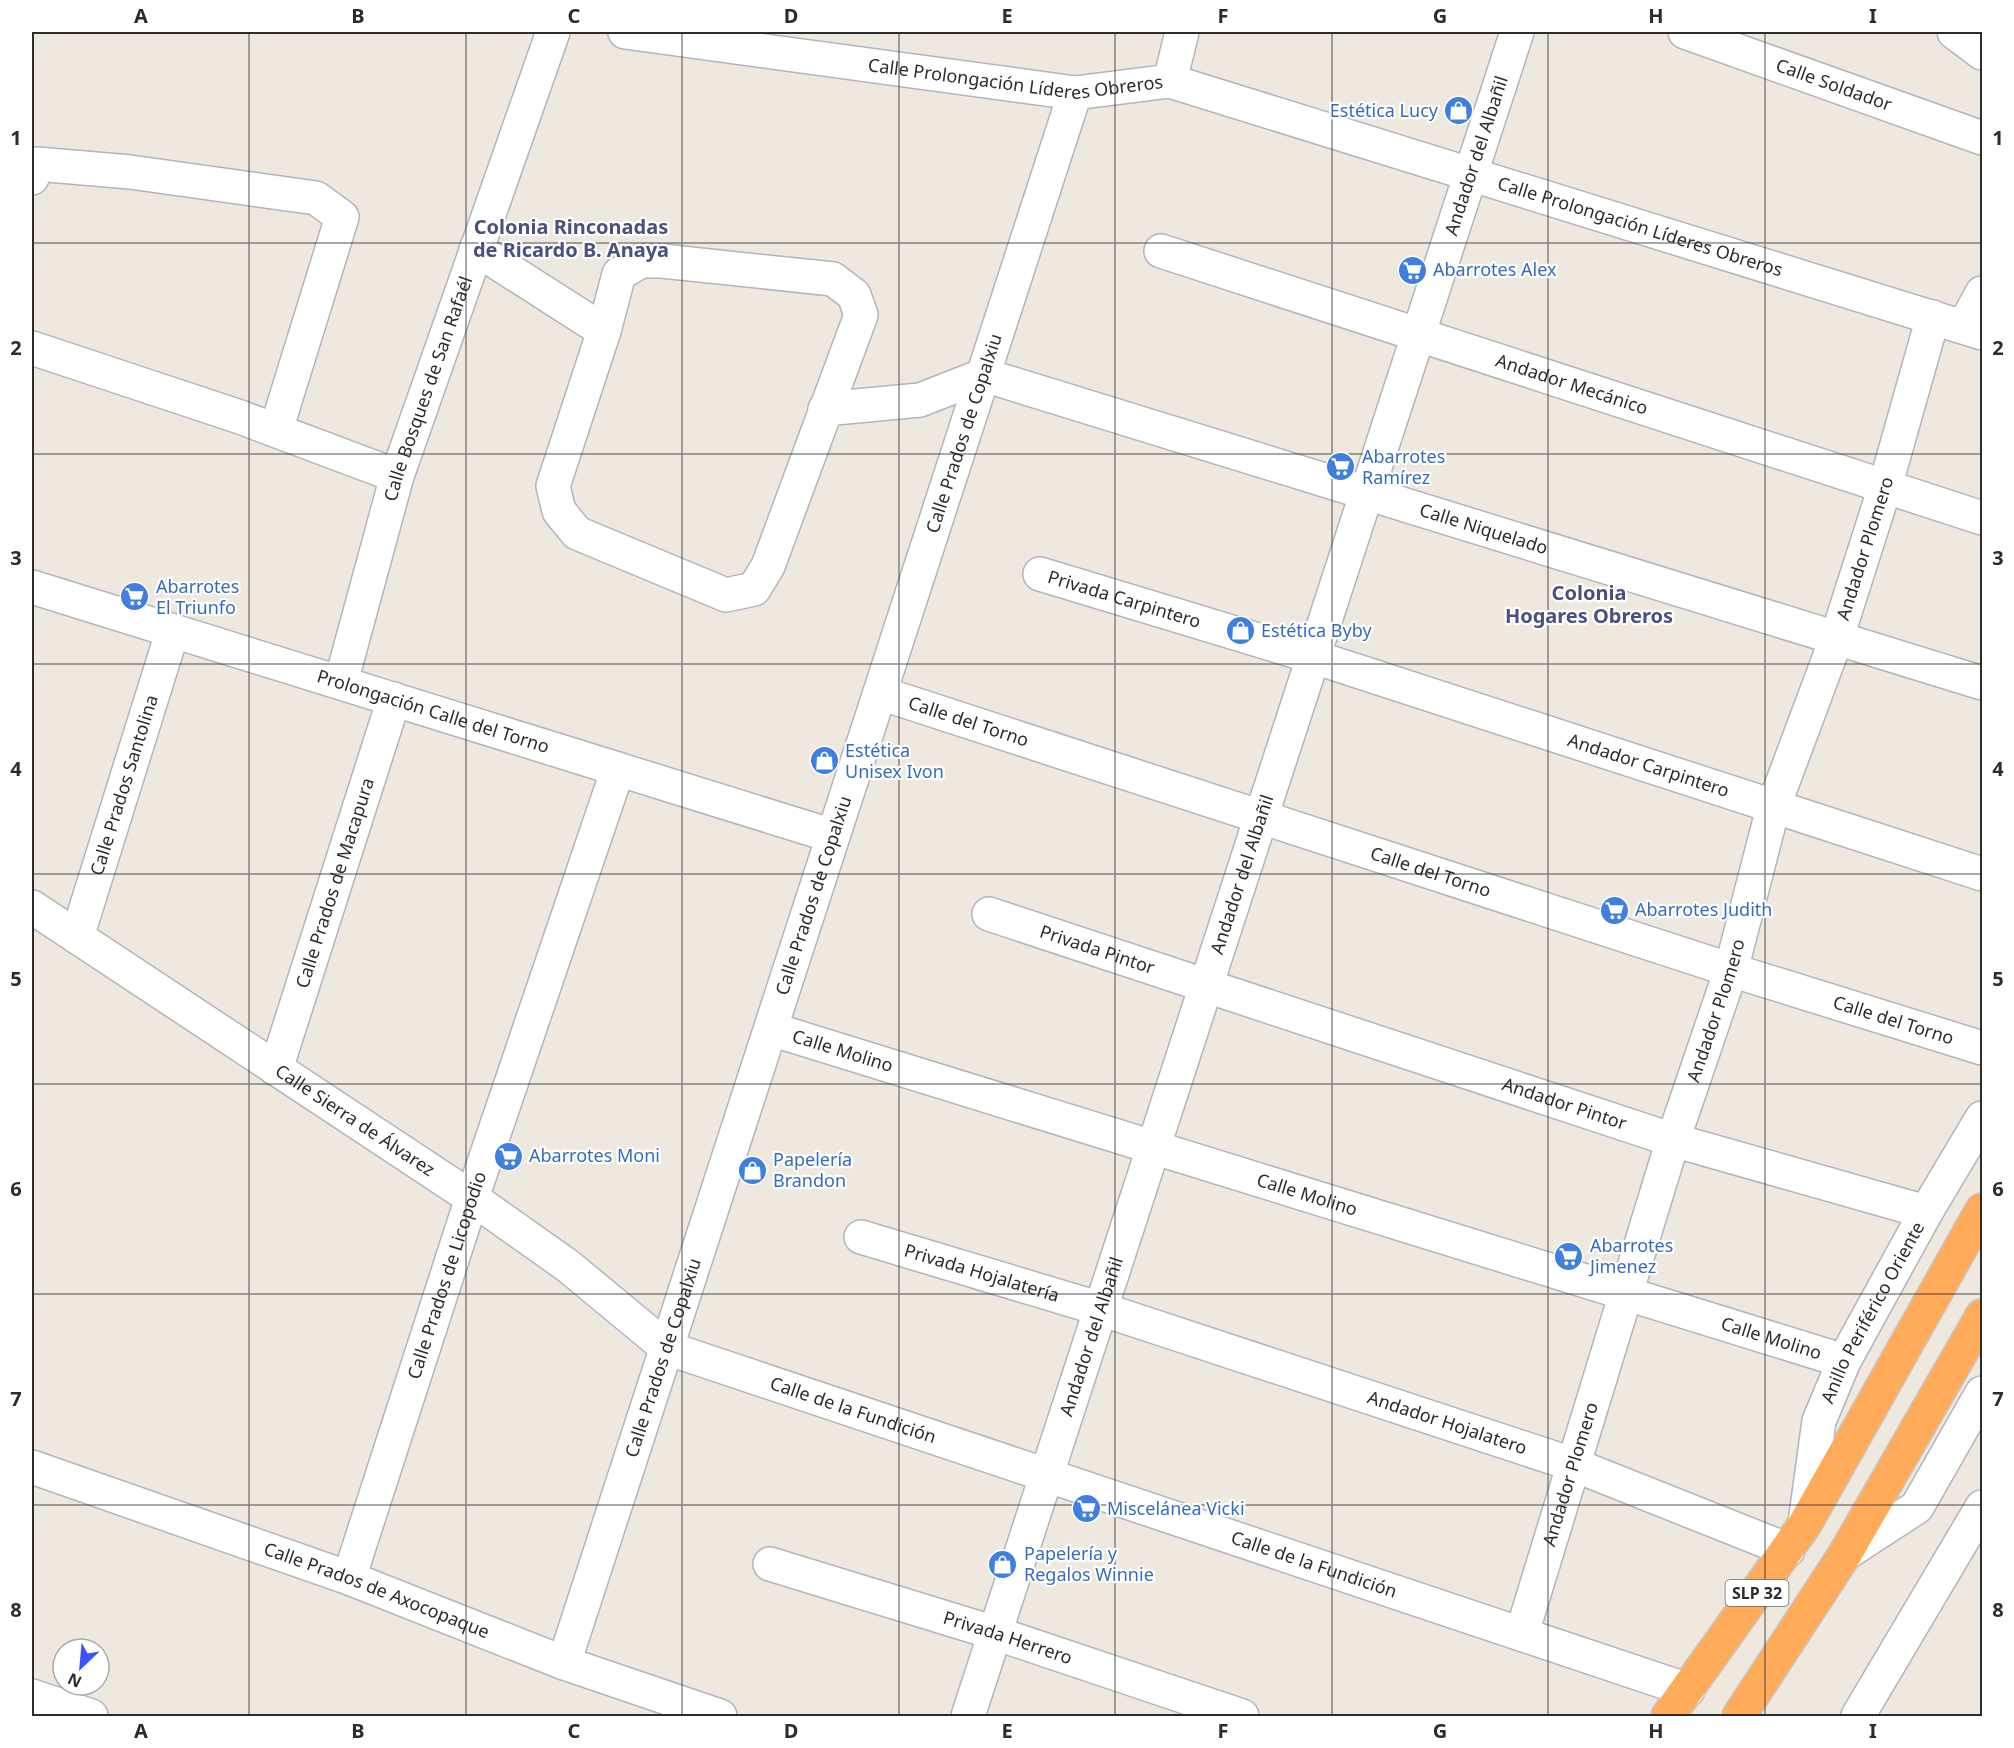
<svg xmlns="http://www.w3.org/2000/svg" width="2014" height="1748" font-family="'Noto Sans',sans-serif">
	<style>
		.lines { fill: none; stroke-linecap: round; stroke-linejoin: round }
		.street-casing { stroke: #b2b4c0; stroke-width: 36 }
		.secondary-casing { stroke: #b2b4c0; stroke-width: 36 }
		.highway-casing { stroke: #c8c8c8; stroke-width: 36 }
		.street { stroke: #fff; stroke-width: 33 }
		.secondary { stroke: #fff; stroke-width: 33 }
		.highway { stroke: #ffab59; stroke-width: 33 }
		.grid { fill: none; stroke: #2c2c2c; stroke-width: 1.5; stroke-opacity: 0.55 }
		.labels { text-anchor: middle; stroke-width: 4.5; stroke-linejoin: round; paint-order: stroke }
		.shield { fill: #fff; stroke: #6b6b6b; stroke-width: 1.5 }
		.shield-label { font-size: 16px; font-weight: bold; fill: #2c2c2c }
		.street-label { font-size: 18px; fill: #2c2c2c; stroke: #fff }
		.shop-label { font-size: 18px; fill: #366cbe; stroke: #fff; text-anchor: start }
		.neighbourhood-label { font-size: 20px; font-weight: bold; fill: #4b517f; stroke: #fff }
		.neatline { fill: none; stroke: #2c2c2c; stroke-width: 2 }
		.grid-label { font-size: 20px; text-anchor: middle; font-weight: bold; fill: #2c2c2c }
	</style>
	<rect width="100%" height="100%" fill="#eee8de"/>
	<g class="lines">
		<defs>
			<g id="street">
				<path id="s1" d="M625,32L1075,93L1170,81L1982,333"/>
				<path id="s2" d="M1685,32L1982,138"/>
				<polyline points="1954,32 1982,53"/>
				<polyline points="1170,81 1182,32"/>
				<polyline points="32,178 37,164 130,172 316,198 342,217 276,430"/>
				<polyline points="476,249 604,331"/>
				<path id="s3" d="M1161,251L1982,518"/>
				<polygon points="641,261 662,261 833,279 854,295 861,315 768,566 754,589 726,595 577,533 559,511 553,486 604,331 619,274"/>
				<polyline points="1964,326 1982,293"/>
				<polyline points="32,348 240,417 397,476"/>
				<path id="s4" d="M825,409L920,400L984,375L1982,683"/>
				<path id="s5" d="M1040,574L1314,657L1982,874"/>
				<path id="s6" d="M32,587L833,836"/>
				<path id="s7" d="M341,682L397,476L553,32"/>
				<path id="s8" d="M880,693L1731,970L1982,1048"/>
				<path id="s9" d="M32,907L472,1198L568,1266L667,1348L1688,1690"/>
				<path id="s10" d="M989,914L1673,1140L1926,1212"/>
				<path id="s11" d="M77,937L172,633"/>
				<path id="s12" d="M771,1029L1844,1361"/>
				<path id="s13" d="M276,1069L394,699"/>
				<path id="s14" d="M861,1237L1101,1309L1572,1464L1788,1550"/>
				<path id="s15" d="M32,1467L349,1578L564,1663L720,1716"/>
				<path id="s16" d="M770,1564L995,1633L1242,1716"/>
				<path id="s17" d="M349,1578L472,1198L618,769"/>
				<path id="s18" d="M1522,1633L1673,1140L1731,970L1773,808L1837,637L1885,487L1933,317"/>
				<path id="s19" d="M564,1663L1075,93"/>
				<polyline points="32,1696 91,1716"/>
				<path id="s20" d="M968,1716L1517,32"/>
				<polyline points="1858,1716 1982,1507"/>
			</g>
			<g id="secondary">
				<path id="s21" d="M1805,1523L1819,1421L1844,1361L1926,1212L1982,1118"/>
				<polyline points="1845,1554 1917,1507 1982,1393"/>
			</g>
			<g id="highway">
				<polyline points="1668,1716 1805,1524 1982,1210"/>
				<polyline points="1739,1716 1845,1554 1982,1316"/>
			</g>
		</defs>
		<use href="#street" class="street-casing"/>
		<use href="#secondary" class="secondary-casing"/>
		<use href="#highway" class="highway-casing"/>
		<use href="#street" class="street"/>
		<use href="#secondary" class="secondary"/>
		<use href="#highway" class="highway"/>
	</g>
	<path class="grid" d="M249,32V1716M466,32V1716M682,32V1716M899,32V1716M1115,32V1716M1332,32V1716M1548,32V1716M1765,32V1716M32,243H1982M32,454H1982M32,664H1982M32,874H1982M32,1084H1982M32,1294H1982M32,1505H1982"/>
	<defs>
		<symbol id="shop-disc" viewBox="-11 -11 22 22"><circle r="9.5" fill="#3f7fe0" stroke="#fff"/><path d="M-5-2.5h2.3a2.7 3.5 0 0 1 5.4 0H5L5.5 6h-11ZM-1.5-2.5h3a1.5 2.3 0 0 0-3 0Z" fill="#fff"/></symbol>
		<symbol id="supermarket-disc" viewBox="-11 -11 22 22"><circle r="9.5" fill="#3f7fe0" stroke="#fff"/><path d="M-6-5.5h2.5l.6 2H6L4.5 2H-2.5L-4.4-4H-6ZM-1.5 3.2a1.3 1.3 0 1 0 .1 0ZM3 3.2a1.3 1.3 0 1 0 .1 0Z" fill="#fff"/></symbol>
	</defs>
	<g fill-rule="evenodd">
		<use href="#shop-disc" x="1442" y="94" width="33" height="33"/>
		<use href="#supermarket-disc" x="1396" y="254" width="33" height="33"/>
		<use href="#supermarket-disc" x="1324" y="450" width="33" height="33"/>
		<use href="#supermarket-disc" x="118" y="580" width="33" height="33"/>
		<use href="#shop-disc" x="1224" y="614" width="33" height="33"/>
		<use href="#shop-disc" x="808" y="744" width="33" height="33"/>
		<use href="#supermarket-disc" x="1598" y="894" width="33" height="33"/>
		<use href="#supermarket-disc" x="492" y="1140" width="33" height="33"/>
		<use href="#shop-disc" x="736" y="1154" width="33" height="33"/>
		<use href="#supermarket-disc" x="1552" y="1240" width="33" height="33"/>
		<use href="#supermarket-disc" x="1070" y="1492" width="33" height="33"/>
		<use href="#shop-disc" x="986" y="1548" width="33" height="33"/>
	</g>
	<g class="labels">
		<rect class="shield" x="1725.5" y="1580" width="63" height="26" rx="4.5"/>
		<g class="shield-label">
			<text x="1757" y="1599">SLP 32</text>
		</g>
		<g class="street-label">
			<text dy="6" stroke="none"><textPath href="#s1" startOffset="394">Calle Prolongación Líderes Obreros</textPath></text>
			<text dy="6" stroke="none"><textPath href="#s2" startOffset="158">Calle Soldador</textPath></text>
			<text dy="6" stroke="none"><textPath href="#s20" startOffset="1641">Andador del Albañil</textPath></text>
			<text dy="6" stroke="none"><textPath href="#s1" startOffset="1042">Calle Prolongación Líderes Obreros</textPath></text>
			<text dy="6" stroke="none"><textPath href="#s3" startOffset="432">Andador Mecánico</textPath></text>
			<text dy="6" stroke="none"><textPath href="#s7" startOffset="306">Calle Bosques de San Rafaél</textPath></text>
			<text dy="6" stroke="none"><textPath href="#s19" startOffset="1293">Calle Prados de Copalxiu</textPath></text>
			<text dy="6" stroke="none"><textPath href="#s4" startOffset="687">Calle Niquelado</textPath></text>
			<text dy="6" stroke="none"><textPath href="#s18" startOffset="1138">Andador Plomero</textPath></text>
			<text dy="6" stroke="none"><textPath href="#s5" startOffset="88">Privada Carpintero</textPath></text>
			<text dy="6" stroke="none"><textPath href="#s6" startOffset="420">Prolongación Calle del Torno</textPath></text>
			<text dy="6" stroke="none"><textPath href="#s8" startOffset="93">Calle del Torno</textPath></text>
			<text dy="6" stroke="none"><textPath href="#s5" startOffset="638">Andador Carpintero</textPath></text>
			<text dy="6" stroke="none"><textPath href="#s11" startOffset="159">Calle Prados Santolina</textPath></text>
			<text dy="6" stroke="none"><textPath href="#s8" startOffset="579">Calle del Torno</textPath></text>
			<text dy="6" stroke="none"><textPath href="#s20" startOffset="885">Andador del Albañil</textPath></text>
			<text dy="6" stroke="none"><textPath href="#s13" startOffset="195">Calle Prados de Macapura</textPath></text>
			<text dy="6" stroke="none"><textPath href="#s19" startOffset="807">Calle Prados de Copalxiu</textPath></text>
			<text dy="6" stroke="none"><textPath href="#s10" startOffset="114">Privada Pintor</textPath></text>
			<text dy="6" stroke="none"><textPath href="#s18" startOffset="652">Andador Plomero</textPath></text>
			<text dy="6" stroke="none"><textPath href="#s8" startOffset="1065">Calle del Torno</textPath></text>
			<text dy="6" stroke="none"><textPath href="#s12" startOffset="75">Calle Molino</textPath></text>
			<text dy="6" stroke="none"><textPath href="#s10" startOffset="606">Andador Pintor</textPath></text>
			<text dy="6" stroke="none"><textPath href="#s9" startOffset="387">Calle Sierra de Álvarez</textPath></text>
			<text dy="6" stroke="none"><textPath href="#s12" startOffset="561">Calle Molino</textPath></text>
			<text dy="6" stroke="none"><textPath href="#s14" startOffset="126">Privada Hojalatería</textPath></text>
			<text dy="6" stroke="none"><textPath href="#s17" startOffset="318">Calle Prados de Licopodio</textPath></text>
			<text dy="6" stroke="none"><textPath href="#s21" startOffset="224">Anillo Periférico Oriente</textPath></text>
			<text dy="6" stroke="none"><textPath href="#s20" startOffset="399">Andador del Albañil</textPath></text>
			<text dy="6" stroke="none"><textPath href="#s12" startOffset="1047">Calle Molino</textPath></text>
			<text dy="6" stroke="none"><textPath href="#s19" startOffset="321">Calle Prados de Copalxiu</textPath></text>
			<text dy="6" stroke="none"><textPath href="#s9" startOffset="970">Calle de la Fundición</textPath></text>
			<text dy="6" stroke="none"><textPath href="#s14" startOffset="615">Andador Hojalatero</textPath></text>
			<text dy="6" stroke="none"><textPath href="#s18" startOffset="166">Andador Plomero</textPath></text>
			<text dy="6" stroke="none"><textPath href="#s9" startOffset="1456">Calle de la Fundición</textPath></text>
			<text dy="6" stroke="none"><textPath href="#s15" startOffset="366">Calle Prados de Axocopaque</textPath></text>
			<text dy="6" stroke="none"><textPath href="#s16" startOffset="249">Privada Herrero</textPath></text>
		</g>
		<g class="shop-label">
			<text x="1438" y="117" text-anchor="end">Estética Lucy</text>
			<text x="1433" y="276">Abarrotes Alex</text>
			<text x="1362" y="463">Abarrotes<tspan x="1362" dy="21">Ramírez</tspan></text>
			<text x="156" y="593">Abarrotes<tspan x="156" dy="21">El Triunfo</tspan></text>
			<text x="1261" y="637">Estética Byby</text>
			<text x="845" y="757">Estética<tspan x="845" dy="21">Unisex Ivon</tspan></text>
			<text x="1635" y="916">Abarrotes Judith</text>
			<text x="529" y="1162">Abarrotes Moni</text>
			<text x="773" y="1166">Papelería<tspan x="773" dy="21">Brandon</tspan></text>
			<text x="1590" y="1252">Abarrotes<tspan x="1590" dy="21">Jimenez</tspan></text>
			<text x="1107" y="1515">Miscelánea Vicki</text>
			<text x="1024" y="1560">Papelería y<tspan x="1024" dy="21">Regalos Winnie</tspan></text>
		</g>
		<g class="neighbourhood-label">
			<text x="571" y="234">Colonia Rinconadas<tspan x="571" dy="23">de Ricardo B. Anaya</tspan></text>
			<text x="1589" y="600">Colonia<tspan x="1589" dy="23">Hogares Obreros</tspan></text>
		</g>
	</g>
	<rect width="2014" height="1748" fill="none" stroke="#ffffff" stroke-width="66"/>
	<g transform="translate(81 1667) rotate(206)"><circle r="28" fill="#ffffff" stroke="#ababab" stroke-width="1.5"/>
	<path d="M0-4.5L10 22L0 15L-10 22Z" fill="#3b53ff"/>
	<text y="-9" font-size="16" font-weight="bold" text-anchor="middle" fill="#2c2c2c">N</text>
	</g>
	<rect x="33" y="33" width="1948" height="1682" class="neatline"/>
	<g class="grid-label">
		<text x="141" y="23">A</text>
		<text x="358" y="23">B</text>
		<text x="574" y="23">C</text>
		<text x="791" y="23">D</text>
		<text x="1007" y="23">E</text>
		<text x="1223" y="23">F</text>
		<text x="1440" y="23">G</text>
		<text x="1656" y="23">H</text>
		<text x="1873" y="23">I</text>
		<text x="16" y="145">1</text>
		<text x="1998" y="145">1</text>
		<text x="16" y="355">2</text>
		<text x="1998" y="355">2</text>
		<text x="16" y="565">3</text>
		<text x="1998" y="565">3</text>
		<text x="16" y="776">4</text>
		<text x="1998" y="776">4</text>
		<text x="16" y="986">5</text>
		<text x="1998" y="986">5</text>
		<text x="16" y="1196">6</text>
		<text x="1998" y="1196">6</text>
		<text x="16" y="1406">7</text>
		<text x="1998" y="1406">7</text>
		<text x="16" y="1617">8</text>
		<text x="1998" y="1617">8</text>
		<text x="141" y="1738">A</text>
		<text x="358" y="1738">B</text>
		<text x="574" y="1738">C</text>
		<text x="791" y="1738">D</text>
		<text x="1007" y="1738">E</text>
		<text x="1223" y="1738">F</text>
		<text x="1440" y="1738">G</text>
		<text x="1656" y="1738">H</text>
		<text x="1873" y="1738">I</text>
	</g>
</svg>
